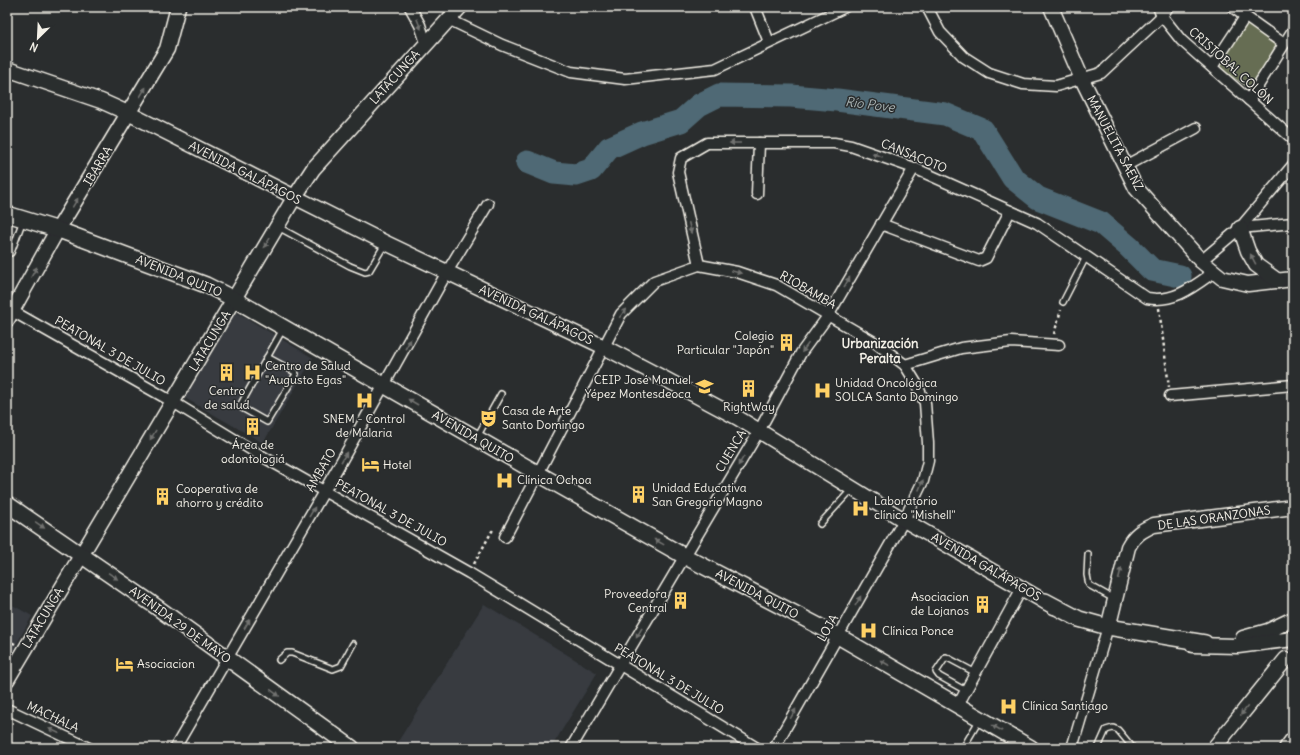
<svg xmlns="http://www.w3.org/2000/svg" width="1300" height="755" font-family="Delius,sans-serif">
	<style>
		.built { fill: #373b41 }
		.green { fill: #666d53; stroke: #adaf9e }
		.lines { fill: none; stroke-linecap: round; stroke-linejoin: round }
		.river { stroke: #4f6974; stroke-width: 23 }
		.secondary-tunnel { stroke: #484a4a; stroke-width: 14; stroke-dasharray: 14 7; stroke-linecap: butt }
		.lane-casing { stroke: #f4f1e8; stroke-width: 8 }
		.street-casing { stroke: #f4f1e8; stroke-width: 13 }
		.secondary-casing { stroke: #f4f1e8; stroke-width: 17 }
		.primary-casing { stroke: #f4f1e8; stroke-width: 18 }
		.path { stroke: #f4f1e8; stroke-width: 2.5; stroke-dasharray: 3 3; stroke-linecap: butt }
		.lane { stroke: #2a2d2e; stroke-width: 5 }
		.street { stroke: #2a2d2e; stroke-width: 10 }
		.secondary { stroke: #2a2d2e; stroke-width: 14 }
		.primary { stroke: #2a2d2e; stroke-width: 15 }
		.oneway { fill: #71726f }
		.labels { text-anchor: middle; stroke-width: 3; stroke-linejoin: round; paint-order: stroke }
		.street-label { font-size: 12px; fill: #f4f1e8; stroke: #2a2d2e }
		.poi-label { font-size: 12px; fill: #f4f1e8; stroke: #2a2d2e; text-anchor: start }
		.water-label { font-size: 13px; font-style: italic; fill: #aab4b4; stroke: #2a2d2e }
		.neighbourhood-label { font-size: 13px; font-weight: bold; fill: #f4f1e8; stroke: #2a2d2e }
	</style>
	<rect width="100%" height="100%" fill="#2a2d2e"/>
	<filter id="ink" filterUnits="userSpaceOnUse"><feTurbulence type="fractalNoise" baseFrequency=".025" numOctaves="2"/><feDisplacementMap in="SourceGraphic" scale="8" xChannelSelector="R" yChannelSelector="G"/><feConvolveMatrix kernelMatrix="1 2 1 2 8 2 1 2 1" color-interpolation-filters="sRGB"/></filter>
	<g filter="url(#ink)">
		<g class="built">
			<polygon points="236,312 313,358 263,443 185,398"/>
			<polygon points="7,602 32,616 7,661"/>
			<polygon points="484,604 597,673 551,748 394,748"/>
		</g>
		<polygon class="green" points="1246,23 1278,45 1249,88 1216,66"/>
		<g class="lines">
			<polyline class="river" points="527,162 554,173 576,175 591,170 609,148 642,133 681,121 699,105 719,95 791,96 837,100 945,114 983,130 1013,178 1038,198 1101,223 1129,247 1152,270 1180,276"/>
			<polyline class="secondary-tunnel" points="1286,659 1293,650"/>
			<defs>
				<g id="lane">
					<polyline points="278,227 350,266 365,272 369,271 385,244"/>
					<polyline points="11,253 23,220"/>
					<polyline points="1063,302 1086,257"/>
					<polyline points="267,357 295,372 296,374 267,422 242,408 241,404 283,329"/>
					<polyline points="477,437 501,394"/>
					<polyline points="820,524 852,489"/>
					<polyline points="1088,554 1087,575 1089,585 1114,599"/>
					<polyline points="279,660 287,653 292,653 333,669 341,666 353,644"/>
					<polyline points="966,691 939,676 936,672 946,657 976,673"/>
					<polyline points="963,748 980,719"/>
					<polyline points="1098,748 1106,730 1113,728 1118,730 1133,748"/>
				</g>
				<g id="street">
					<polyline points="410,7 420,25 426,43"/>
					<polyline points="755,7 769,42"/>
					<polyline points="927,7 940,32 964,57 989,73 1023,84 1056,86 1101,73 1162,16 1168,7"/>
					<polyline points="1158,7 1162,16 1181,40 1293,139"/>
					<polyline points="1232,7 1284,44"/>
					<polyline points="448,19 502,45 571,72 625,79 715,69 845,7"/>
					<polyline points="1212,67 1245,17"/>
					<polyline points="1249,100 1293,30"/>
					<polyline points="1125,166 1196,128"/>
					<polyline points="757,194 759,143"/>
					<polyline points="881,224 979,261 986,258 1010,211"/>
					<polyline points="1240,228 1293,223"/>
					<polyline points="1201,261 1240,228 1293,165"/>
					<path d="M699,265L678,172L681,158L707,143H834L851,146L914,168L1037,223L1147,298C1174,303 1193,287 1214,272"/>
					<polyline points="7,308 173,402 260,455 469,573 757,748"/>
					<polyline points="905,365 961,348 1011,342 1059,345"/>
					<polyline points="1170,396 1293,385"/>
					<polyline points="505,537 621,314 654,281 699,265 737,272 776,285 876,343 905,365 916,383 925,403 928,443 928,461 923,481 904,520 774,748"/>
					<polyline points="958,705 1022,588"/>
					<polyline points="7,709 89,748"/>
					<polyline points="175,748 337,469 447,272 488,204"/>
					<polyline points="571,748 759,431 801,353 828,316 914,168"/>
					<polyline points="1072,748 1107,630"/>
				</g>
				<g id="secondary">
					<polyline points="1051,7 1081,77 1136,188 1201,261 1222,278 1248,284 1293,279"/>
					<polyline points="7,69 101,101 130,114 386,243 604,347 667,380 738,418 904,520 1054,607"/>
					<polyline points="1240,228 1248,251 1256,265 1278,281"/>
					<polyline points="7,320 54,236 167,49 178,7"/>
					<path d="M1109,624L1128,547C1134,535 1142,530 1154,525L1293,507"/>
					<polyline points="1243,638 1268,631 1293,619"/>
					<polyline points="1193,645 1238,646 1293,639"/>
					<polyline points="7,680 294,198 313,169 460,7"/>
					<polyline points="1214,748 1286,659"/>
				</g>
				<g id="primary">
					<polyline points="7,214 59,230 206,285 234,299 537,473 684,556 838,636 1031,748"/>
					<polyline points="7,504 151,603 352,748"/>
					<polyline points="1045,601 1079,619 1108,627 1205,643"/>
					<polyline points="1287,748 1293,740"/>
				</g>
			</defs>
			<use href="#lane" class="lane-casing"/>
			<use href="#street" class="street-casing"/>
			<use href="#secondary" class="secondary-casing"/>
			<use href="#primary" class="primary-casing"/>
			<g class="path">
				<polyline points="1159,308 1169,387"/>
				<polyline points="1054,334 1061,310"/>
				<polyline points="474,564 492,531 496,532"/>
				<polyline points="7,640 15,644"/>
			</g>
			<use href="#lane" class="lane"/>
			<use href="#street" class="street"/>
			<use href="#secondary" class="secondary"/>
			<use href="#primary" class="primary"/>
		</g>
		<defs><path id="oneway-solid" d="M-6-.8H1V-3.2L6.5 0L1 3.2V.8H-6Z"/></defs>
		<g class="oneway">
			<use href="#oneway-solid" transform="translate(419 24) rotate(68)"/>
			<use href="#oneway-solid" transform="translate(143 92) rotate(-59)"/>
			<use href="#oneway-solid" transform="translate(735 143) rotate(180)"/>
			<use href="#oneway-solid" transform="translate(877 155) rotate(-161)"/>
			<use href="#oneway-solid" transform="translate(75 203) rotate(-59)"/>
			<use href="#oneway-solid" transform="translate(690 228) rotate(77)"/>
			<use href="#oneway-solid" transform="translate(267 243) rotate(121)"/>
			<use href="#oneway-solid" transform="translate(1253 259) rotate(-118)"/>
			<use href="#oneway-solid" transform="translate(34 272) rotate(-61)"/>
			<use href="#oneway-solid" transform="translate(736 272) rotate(14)"/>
			<use href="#oneway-solid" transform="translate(847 282) rotate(-60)"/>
			<use href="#oneway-solid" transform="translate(623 313) rotate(-51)"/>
			<use href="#oneway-solid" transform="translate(408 344) rotate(-61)"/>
			<use href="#oneway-solid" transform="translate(805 348) rotate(126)"/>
			<use href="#oneway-solid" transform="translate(413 402) rotate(-150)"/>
			<use href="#oneway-solid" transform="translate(153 435) rotate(121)"/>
			<use href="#oneway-solid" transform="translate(344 457) rotate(-61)"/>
			<use href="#oneway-solid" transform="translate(741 461) rotate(121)"/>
			<use href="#oneway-solid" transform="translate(921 485) rotate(-68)"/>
			<use href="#oneway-solid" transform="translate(312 512) rotate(-60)"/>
			<use href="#oneway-solid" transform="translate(40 525) rotate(34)"/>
			<use href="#oneway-solid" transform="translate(659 542) rotate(-151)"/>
			<use href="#oneway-solid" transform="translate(1120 573) rotate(-76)"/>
			<use href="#oneway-solid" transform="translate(113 576) rotate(35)"/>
			<use href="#oneway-solid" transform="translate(858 601) rotate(-60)"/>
			<use href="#oneway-solid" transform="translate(247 624) rotate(-60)"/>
			<use href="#oneway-solid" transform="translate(639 633) rotate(120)"/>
			<use href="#oneway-solid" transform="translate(885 663) rotate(-150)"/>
			<use href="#oneway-solid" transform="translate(275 693) rotate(36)"/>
			<use href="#oneway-solid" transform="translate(1244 711) rotate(128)"/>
			<use href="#oneway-solid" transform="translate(793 714) rotate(-60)"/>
			<use href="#oneway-solid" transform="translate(997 728) rotate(-150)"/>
			<use href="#oneway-solid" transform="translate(54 731) rotate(-155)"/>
		</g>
	</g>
	<defs>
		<symbol id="building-bare" viewBox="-9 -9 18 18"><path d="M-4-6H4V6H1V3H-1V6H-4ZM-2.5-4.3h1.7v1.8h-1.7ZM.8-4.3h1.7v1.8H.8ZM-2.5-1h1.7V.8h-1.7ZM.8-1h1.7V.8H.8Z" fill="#ffd166" stroke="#2a2d2e" stroke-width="2.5" paint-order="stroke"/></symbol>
		<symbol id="hospital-bare" viewBox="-9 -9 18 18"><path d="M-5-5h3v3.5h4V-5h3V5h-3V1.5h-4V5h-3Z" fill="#ffd166" stroke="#2a2d2e" stroke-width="2.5" paint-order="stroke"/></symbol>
		<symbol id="school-bare" viewBox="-9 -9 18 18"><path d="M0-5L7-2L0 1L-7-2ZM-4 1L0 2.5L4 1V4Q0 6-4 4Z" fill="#ffd166" stroke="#2a2d2e" stroke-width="2.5" paint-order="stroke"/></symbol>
		<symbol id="theatre-bare" viewBox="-9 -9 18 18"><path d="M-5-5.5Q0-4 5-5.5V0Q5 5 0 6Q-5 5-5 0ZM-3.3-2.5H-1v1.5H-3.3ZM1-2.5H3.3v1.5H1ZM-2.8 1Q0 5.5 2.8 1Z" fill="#ffd166" stroke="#2a2d2e" stroke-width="2.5" paint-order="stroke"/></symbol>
		<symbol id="hotel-bare" viewBox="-9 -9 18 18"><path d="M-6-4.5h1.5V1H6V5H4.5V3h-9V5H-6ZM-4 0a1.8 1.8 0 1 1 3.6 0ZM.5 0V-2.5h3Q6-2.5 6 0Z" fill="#ffd166" stroke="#2a2d2e" stroke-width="2.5" paint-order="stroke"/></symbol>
	</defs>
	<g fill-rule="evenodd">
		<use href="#building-bare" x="774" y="330" width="25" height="25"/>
		<use href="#building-bare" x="214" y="360" width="25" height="25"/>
		<use href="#hospital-bare" x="240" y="360" width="25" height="25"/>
		<use href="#school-bare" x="692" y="374" width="25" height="25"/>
		<use href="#building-bare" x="736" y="376" width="25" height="25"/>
		<use href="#hospital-bare" x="810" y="378" width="25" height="25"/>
		<use href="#hospital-bare" x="352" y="388" width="25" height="25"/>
		<use href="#theatre-bare" x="476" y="406" width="25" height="25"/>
		<use href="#building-bare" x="240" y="414" width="25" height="25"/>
		<use href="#hotel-bare" x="358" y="452" width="25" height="25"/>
		<use href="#hospital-bare" x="492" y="468" width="25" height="25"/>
		<use href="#building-bare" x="626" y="482" width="25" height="25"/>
		<use href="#building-bare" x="150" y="484" width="25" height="25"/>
		<use href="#hospital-bare" x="848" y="496" width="25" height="25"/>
		<use href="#building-bare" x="668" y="588" width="25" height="25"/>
		<use href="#building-bare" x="970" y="592" width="25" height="25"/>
		<use href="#hospital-bare" x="856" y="618" width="25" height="25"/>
		<use href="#hotel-bare" x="112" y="652" width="25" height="25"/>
		<use href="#hospital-bare" x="996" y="694" width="25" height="25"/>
	</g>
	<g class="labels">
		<g class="street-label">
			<text transform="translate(1231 66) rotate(42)" y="4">CRISTOBAL COLÓN</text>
			<text transform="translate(395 77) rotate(-48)" y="4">LATACUNGA</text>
			<text transform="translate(1115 143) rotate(62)" y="4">MANUELITA SAENZ</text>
			<text transform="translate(914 156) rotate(22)" y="4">CANSACOTO</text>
			<text transform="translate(98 166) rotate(-59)" y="4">IBARRA</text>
			<text transform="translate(245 173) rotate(27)" y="4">AVENIDA GALÁPAGOS</text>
			<text transform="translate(179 276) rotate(22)" y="4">AVENIDA QUITO</text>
			<text transform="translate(808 290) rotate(30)" y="4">RIOBAMBA</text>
			<text transform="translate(536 315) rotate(25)" y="4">AVENIDA GALÁPAGOS</text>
			<text transform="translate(210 341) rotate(-59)" y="4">LATACUNGA</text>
			<text transform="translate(110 351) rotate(30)" y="4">PEATONAL 3 DE JULIO</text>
			<text transform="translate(473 437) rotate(30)" y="4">AVENIDA QUITO</text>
			<text transform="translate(731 451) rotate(-59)" y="4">CUENCA</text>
			<text transform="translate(321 470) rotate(-60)" y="4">AMBATO</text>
			<text transform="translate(391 513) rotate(29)" y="4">PEATONAL 3 DE JULIO</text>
			<text transform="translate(1214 518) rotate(-8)" y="4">DE LAS ORANZONAS</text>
			<text transform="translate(986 567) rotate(30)" y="4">AVENIDA GALÁPAGOS</text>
			<text transform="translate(757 594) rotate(28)" y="4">AVENIDA QUITO</text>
			<text transform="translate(43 618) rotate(-59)" y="4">LATACUNGA</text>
			<text transform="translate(180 625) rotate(36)" y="4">AVENIDA 29 DE MAYO</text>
			<text transform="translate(828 628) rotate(-60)" y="4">LOJA</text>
			<text transform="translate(669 679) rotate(31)" y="4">PEATONAL 3 DE JULIO</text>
			<text transform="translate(53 717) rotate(25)" y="4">MACHALA</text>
		</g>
		<g class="poi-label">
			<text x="774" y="340" text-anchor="end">Colegio<tspan x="774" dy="14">Particular "Japón"</tspan></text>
			<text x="265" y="370">Centro de Salud<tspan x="265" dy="14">"Augusto Egas"</tspan></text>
			<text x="691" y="384" text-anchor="end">CEIP José Manuel<tspan x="691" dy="14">Yépez Montesdeoca</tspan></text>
			<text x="835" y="387">Unidad Oncológica<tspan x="835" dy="14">SOLCA Santo Domingo</tspan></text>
			<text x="227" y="395" text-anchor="middle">Centro<tspan x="227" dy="14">de salud</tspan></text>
			<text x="749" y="411" text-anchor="middle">RightWay</text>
			<text x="502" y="415">Casa de Arte<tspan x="502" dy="14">Santo Domingo</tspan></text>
			<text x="364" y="423" text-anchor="middle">SNEM - Control<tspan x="364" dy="14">de Malaria</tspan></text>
			<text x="253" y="449" text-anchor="middle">Área de<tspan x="253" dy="14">odontologiá</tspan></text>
			<text x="383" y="469">Hotel</text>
			<text x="517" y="484">Clínica Ochoa</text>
			<text x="652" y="492">Unidad Educativa<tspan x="652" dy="14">San Gregorio Magno</tspan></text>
			<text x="176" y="493">Cooperativa de<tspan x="176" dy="14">ahorro y crédito</tspan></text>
			<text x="874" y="505">Laboratorio<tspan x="874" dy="14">clínico "Mishell"</tspan></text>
			<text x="667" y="598" text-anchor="end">Proveedora<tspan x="667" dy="14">Central</tspan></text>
			<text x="969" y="601" text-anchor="end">Asociacion<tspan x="969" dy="14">de Lojanos</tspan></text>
			<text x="882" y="635">Clínica Ponce</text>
			<text x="137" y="668">Asociacion</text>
			<text x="1022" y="710">Clínica Santiago</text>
		</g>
		<g class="water-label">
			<text transform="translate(870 104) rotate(7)" y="5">Río Pove</text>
		</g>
		<g class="neighbourhood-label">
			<text x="880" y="348">Urbanización<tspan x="880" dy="15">Peralta</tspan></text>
		</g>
	</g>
	<rect width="1300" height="755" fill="none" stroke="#2a2d2e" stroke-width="24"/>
	<rect x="12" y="12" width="1276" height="731" fill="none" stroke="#f4f1e8" stroke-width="1.5" filter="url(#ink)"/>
	<g transform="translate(38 38) rotate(204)" stroke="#2a2d2e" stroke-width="3" paint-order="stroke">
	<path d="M0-3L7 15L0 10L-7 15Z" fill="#f4f1e8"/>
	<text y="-6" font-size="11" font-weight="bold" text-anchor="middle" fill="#f4f1e8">N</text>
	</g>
</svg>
